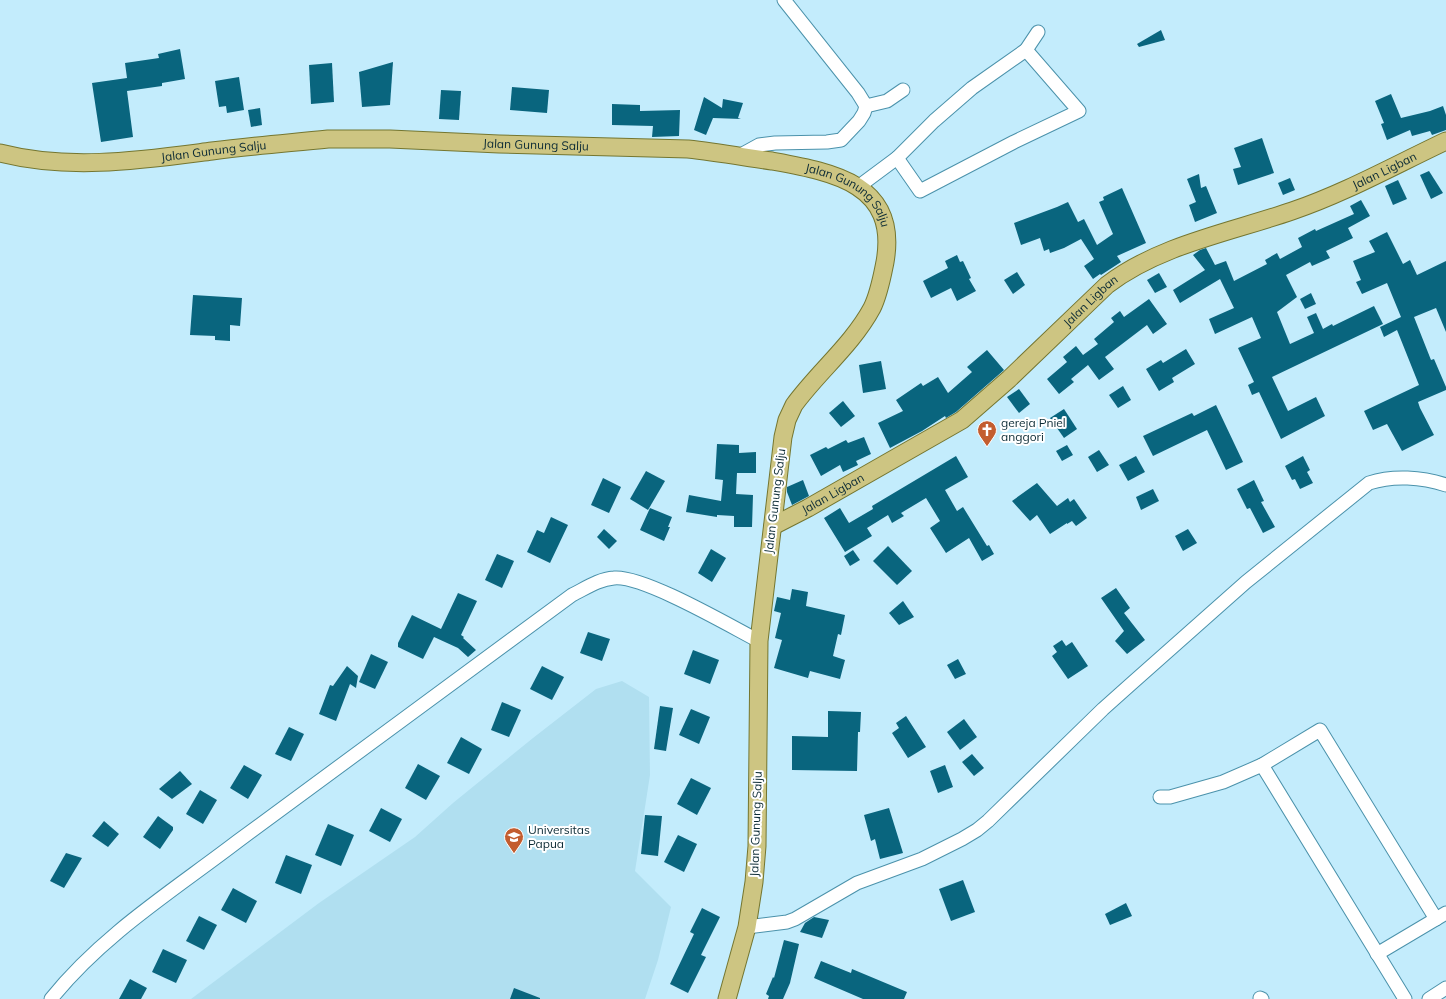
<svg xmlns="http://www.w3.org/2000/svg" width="1446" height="999" font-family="Mulish,sans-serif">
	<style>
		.built { fill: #b0dff0 }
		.building { fill: #09657e }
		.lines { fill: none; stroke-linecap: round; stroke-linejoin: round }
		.minor-casing { stroke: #4b92ab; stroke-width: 15 }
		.major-casing { stroke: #747630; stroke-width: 19 }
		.minor { stroke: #fff; stroke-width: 13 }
		.major { stroke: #cdc582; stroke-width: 17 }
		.labels { text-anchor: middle; stroke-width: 4; stroke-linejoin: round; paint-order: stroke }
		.street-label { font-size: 12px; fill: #0c2b35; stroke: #fff }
		.poi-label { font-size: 12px; fill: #0c2b35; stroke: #fff; text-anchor: start }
	</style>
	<rect width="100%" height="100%" fill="#c3ecfc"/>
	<polygon class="built" points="622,681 649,697 650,775 635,871 671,907 658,960 645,999 191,999 319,903 415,837 453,803 533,738 596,689"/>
	<g class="building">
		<polygon points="1161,30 1165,40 1139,47 1137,44"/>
		<polygon points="180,49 185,79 162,83 162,86 127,91 133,137 101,142 92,83 127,78 125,63 159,58 158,54"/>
		<polygon points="393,62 390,105 362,107 359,72"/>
		<polygon points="332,63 334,102 311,104 309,65"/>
		<polygon points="239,77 244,110 227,113 226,106 219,107 215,81"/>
		<polygon points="512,87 549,90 547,113 510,110"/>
		<polygon points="441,90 461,91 459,120 439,119"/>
		<polygon points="1391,94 1401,118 1430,111 1443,106 1446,115 1446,130 1432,135 1430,131 1412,136 1410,130 1387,140 1381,124 1384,123 1375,101"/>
		<polygon points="704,97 722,108 723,99 743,103 738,118 741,119 713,118 706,135 694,130"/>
		<polygon points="612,104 640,105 640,111 680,110 679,136 652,137 653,126 612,125"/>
		<polygon points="260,108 262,125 251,127 248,110"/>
		<polygon points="1262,138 1274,173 1238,185 1233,169 1241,167 1234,148"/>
		<polygon points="1429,171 1443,193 1431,199 1420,175"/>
		<polygon points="1199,174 1201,188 1206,186 1217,213 1195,222 1189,205 1196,202 1187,179"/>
		<polygon points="1290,178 1295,190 1283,195 1278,183"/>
		<polygon points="1398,180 1407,199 1393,205 1385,186"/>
		<polygon points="1122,188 1146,243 1117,256 1121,262 1101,275 1100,274 1093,279 1084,266 1094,259 1081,239 1064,248 1050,253 1049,249 1044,251 1040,238 1021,245 1014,223 1057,207 1068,202 1078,222 1084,219 1097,245 1113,234 1099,202 1104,200 1103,197"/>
		<polygon points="1361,200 1370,216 1348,228 1353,238 1326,251 1330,258 1312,266 1310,262 1286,275 1297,297 1277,312 1290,344 1314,333 1307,317 1316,313 1323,329 1332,324 1333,326 1374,306 1383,324 1272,377 1288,411 1316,397 1325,416 1281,439 1259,392 1252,395 1248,385 1254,382 1238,348 1261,338 1252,317 1215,334 1209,319 1234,308 1220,279 1180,303 1173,290 1205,270 1193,255 1200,250 1206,248 1215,265 1226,261 1234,281 1267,264 1265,260 1277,253 1280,259 1302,247 1298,238 1315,229 1316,231 1354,214 1350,206"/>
		<polygon points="1387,232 1403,264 1410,260 1417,275 1446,261 1446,332 1436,308 1414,317 1431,360 1434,359 1446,387 1446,390 1418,402 1420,408 1434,435 1402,451 1387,424 1373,430 1364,411 1419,385 1397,330 1384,337 1380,327 1401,317 1387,283 1362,294 1356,282 1361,280 1353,261 1375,252 1369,241"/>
		<polygon points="957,255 960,262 963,261 971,278 969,279 976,291 957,301 951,288 931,298 923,281 948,268 945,261"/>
		<polygon points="1017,272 1025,285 1013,294 1004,280"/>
		<polygon points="1159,273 1167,287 1155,293 1147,280"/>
		<polygon points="1311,293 1316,304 1305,309 1300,299"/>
		<polygon points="193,295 242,298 240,326 230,325 230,341 215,340 215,336 190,335"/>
		<polygon points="1149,299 1167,324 1153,334 1147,325 1105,357 1114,369 1099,380 1088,365 1071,379 1074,382 1059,394 1047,379 1067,362 1063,357 1076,346 1083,355 1098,344 1094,339 1114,322 1111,318 1120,311 1124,317"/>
		<polygon points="1186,349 1195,364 1172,378 1174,382 1159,391 1146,369 1161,360 1163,363"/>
		<polygon points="987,350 1004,370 956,412 946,418 945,416 922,431 890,448 878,423 903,411 896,400 921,383 923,386 938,377 948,393 972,372 967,367"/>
		<polygon points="881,361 886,389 863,393 859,365"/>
		<polygon points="1123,386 1131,400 1118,408 1109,395"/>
		<polygon points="1019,389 1030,404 1019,413 1007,397"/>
		<polygon points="843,401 855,416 841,427 829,413"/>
		<polygon points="1216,405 1243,462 1226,470 1207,430 1153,456 1143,436 1192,413 1194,416"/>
		<polygon points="1064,409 1077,429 1064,438 1050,418"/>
		<polygon points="864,437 871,454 856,461 858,465 843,472 840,465 821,476 810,455 826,447 828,449 846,440 848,443"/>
		<polygon points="717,444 739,445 739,453 756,452 756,473 737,473 736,494 753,495 752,527 734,527 734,516 717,515 717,517 686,512 689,495 721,501 723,480 715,479"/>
		<polygon points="1067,445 1073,455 1062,461 1056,451"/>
		<polygon points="1099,450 1109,465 1097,472 1088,457"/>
		<polygon points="956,456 968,477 945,490 957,511 963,507 987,546 989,545 994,554 982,561 969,538 946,553 930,528 940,521 926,498 901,513 904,516 892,523 888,515 867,528 872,536 845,552 824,518 840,508 849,523 873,509 872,506"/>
		<polygon points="1136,456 1145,472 1128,481 1119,465"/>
		<polygon points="1303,456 1310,470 1307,472 1313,483 1300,489 1295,479 1292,480 1285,466"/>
		<polygon points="646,471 665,481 648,510 630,499"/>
		<polygon points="603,478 621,487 609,513 591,505"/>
		<polygon points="803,480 809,496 792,505 787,492 787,487"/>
		<polygon points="1254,480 1264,501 1261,502 1275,527 1263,533 1250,508 1247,509 1237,489"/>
		<polygon points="1037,483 1057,506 1068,498 1070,502 1074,499 1087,518 1076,526 1072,521 1067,524 1067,523 1050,534 1037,515 1030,521 1012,501"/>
		<polygon points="1153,489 1159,501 1141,510 1136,497"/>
		<polygon points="650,508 672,517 668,527 670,527 664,541 640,530"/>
		<polygon points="551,517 568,525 550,563 527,552 537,530 544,533"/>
		<polygon points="604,529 617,541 609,549 597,537"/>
		<polygon points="1188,529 1197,543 1183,551 1175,536"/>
		<polygon points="888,546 912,571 897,585 873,561"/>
		<polygon points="711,549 726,558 712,582 698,573"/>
		<polygon points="853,550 860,560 850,566 844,556"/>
		<polygon points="497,554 514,561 502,588 485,580"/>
		<polygon points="1116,588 1130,608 1124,613 1145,640 1127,654 1115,641 1124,631 1101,598"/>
		<polygon points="792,589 808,592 806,606 845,615 841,635 838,634 833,656 845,660 840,679 810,671 808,678 774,668 782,640 775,638 781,613 774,611 777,597 790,600"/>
		<polygon points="458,593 477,601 461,635 464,637 463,638 476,650 468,657 458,648 434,637 423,659 398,647 398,643 412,615 441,629"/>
		<polygon points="903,601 914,617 899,625 889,613"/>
		<polygon points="588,632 610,639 602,661 580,653"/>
		<polygon points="1062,640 1066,646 1072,642 1088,666 1068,679 1052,656 1057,652 1053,646"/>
		<polygon points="693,650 719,660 710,684 684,674"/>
		<polygon points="371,654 388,662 375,689 359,682"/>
		<polygon points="958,659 966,674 955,679 947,665"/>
		<polygon points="347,666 358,676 356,688 350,684 336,721 319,714 330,685 333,686"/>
		<polygon points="542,666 564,677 552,700 530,689"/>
		<polygon points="502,702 521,710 509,737 491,730"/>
		<polygon points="660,706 673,708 666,751 654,749"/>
		<polygon points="691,709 710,717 699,744 679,735"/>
		<polygon points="828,711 861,712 860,732 858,732 857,771 792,770 792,736 828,737"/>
		<polygon points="906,716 926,747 908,758 892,733 899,728 896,723"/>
		<polygon points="964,719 977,737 960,750 947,732"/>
		<polygon points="289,727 304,734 291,761 275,754"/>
		<polygon points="461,737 482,749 469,774 447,763"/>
		<polygon points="972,754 984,768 974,776 962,762"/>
		<polygon points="418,764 440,776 426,800 405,788"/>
		<polygon points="244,765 262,775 248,799 230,788"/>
		<polygon points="945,765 953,787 938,793 930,771"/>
		<polygon points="180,771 192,784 172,799 159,789"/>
		<polygon points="691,778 711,788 697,815 677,804"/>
		<polygon points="200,790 217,800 203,824 186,814"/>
		<polygon points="381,808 402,819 390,842 369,831"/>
		<polygon points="889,808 903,853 880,859 875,839 871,841 864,815"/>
		<polygon points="645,815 662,816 658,856 641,854"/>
		<polygon points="158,816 173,827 173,830 160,849 143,837"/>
		<polygon points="104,821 119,834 108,847 92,836"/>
		<polygon points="328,824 354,835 341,866 315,855"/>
		<polygon points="678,835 697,844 684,872 664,862"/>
		<polygon points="66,853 82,858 64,888 50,881"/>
		<polygon points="286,855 312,865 301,894 275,883"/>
		<polygon points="963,880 975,912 951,921 939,889"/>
		<polygon points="233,888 257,901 246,923 221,910"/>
		<polygon points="1126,903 1132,916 1110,925 1105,914"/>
		<polygon points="702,908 720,917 701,955 706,957 688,993 670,984 694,934 690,932"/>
		<polygon points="199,916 217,925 204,950 186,941"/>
		<polygon points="814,917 829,920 822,938 800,932 805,923"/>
		<polygon points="784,940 799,944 790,983 783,999 768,999 769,996 766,994 773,977 774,978"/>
		<polygon points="163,949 187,960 176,983 152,972"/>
		<polygon points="821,961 851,973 852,969 907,992 904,999 863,999 814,978"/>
		<polygon points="130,979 147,988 141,999 119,999"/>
		<polygon points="514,988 540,998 540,999 510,999"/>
	</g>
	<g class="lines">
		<defs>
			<g id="minor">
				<polyline points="866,106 887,101 903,90"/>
				<polyline points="739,156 759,145 775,143 827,142 841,140 859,121 864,113 866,106 858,93 784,0"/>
				<polyline points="897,158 920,191 1014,142 1079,111 1026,50"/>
				<polyline points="858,187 897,158 934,121 972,88 1026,50 1038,32"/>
				<polyline points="1262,765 1405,999"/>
				<polyline points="1160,797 1170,797 1223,782 1262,765 1320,730 1436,919"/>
				<path d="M747,927L787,922L795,919L857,883L922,859L962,839L977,830L988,821L1103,709L1131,684L1246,582L1369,483C1393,475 1422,477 1446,485"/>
				<polyline points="1377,954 1446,913"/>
				<polyline points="1260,998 1262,999"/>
				<path d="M51,999C102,935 174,890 238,841C349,758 461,678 572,595C586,588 599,579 614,578C643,575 730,626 759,641"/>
				<polyline points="1429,999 1446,988"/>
			</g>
			<g id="major">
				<path id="s1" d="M0,153C70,171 142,160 212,151C251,146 289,143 328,139H390L499,144L688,149C716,152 744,157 772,161C832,172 899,183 885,262C882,277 879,294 872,308C852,345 818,372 794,405L787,420L783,437L759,641L757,846L754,882L747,927L727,999"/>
				<path id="s2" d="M773,526L808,508L962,420L1009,379L1107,285C1159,245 1231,232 1292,211C1345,193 1395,165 1446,141"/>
			</g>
		</defs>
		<use href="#minor" class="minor-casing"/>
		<use href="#major" class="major-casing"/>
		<use href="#minor" class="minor"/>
		<use href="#major" class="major"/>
	</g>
	<defs>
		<symbol id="church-pin" viewBox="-11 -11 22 30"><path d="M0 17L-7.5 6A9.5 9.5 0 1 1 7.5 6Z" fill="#c35d2f" stroke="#fff"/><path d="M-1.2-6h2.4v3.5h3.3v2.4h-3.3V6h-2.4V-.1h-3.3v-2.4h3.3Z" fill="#fff"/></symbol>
		<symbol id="university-pin" viewBox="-11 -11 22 30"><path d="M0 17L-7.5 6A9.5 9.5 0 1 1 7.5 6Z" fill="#c35d2f" stroke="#fff"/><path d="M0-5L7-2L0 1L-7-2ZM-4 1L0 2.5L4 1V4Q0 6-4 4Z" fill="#fff"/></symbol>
	</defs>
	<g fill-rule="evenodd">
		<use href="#church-pin" x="976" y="419" width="22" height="30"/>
		<use href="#university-pin" x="503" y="826" width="22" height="30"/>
	</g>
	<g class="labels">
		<g class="street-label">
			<text dy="4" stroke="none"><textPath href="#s1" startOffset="538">Jalan Gunung Salju</textPath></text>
			<text dy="4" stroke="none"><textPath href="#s1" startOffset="215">Jalan Gunung Salju</textPath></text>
			<text dy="4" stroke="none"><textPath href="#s2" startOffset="716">Jalan Ligban</textPath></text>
			<text dy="4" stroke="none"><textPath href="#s1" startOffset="862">Jalan Gunung Salju</textPath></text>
			<text dy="4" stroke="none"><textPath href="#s2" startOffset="392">Jalan Ligban</textPath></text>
			<text dy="4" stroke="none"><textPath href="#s2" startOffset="68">Jalan Ligban</textPath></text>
			<text transform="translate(775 501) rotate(-83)" y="4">Jalan Gunung Salju</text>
			<text transform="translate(756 824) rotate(-88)" y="4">Jalan Gunung Salju</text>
		</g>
		<g class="poi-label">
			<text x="1001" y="427">gereja Pniel<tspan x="1001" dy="14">anggori</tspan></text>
			<text x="528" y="834">Universitas<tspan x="528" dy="14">Papua</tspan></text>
		</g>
	</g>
</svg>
